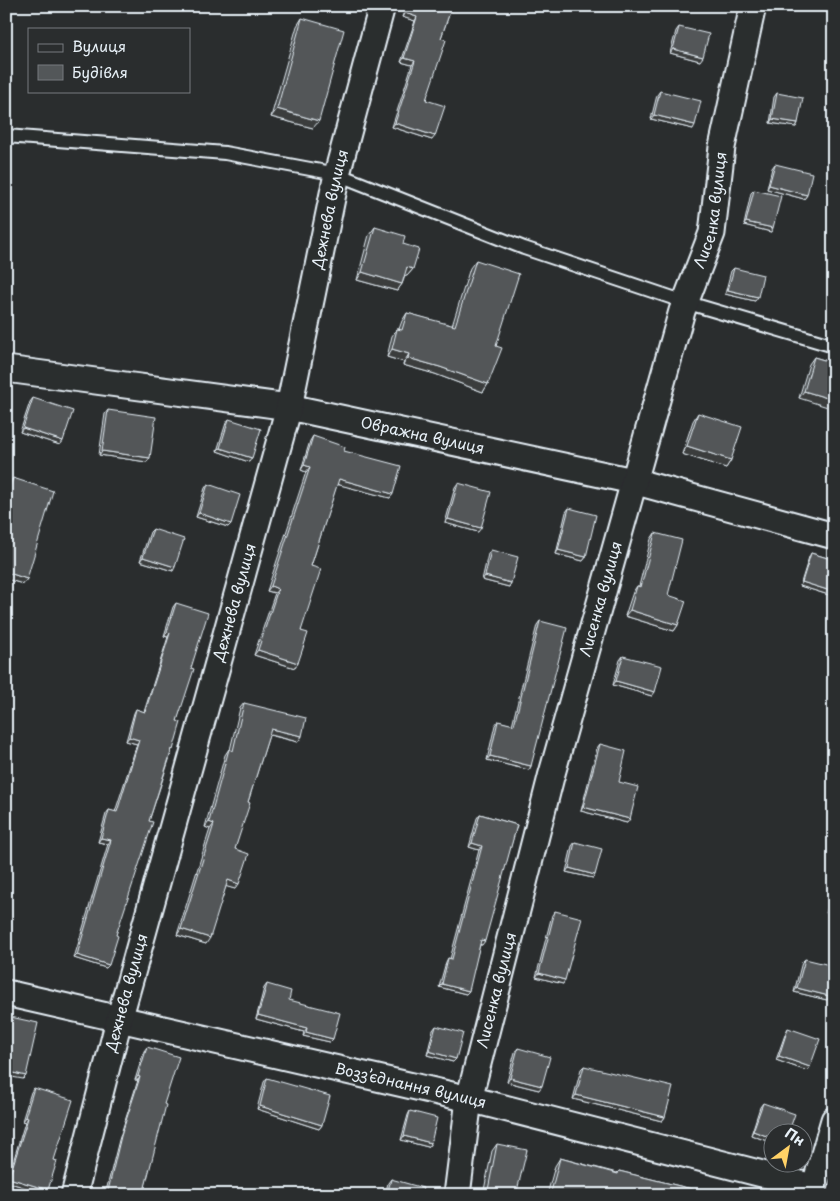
<svg xmlns="http://www.w3.org/2000/svg" width="840" height="1201" font-family="'Playpen Sans',sans-serif">
	<style>
		.lines { fill: none; stroke-linecap: round; stroke-linejoin: round }
		.lane-casing { stroke: #e8f1f8; stroke-width: 16 }
		.street-casing { stroke: #e8f1f8; stroke-width: 29 }
		.lane { stroke: #2a2d2e; stroke-width: 12 }
		.street { stroke: #2a2d2e; stroke-width: 25 }
		.wall { fill: #474b4d; stroke: #e8f1f8 }
		.shaded-wall { fill: #3a3d3e; stroke: #e8f1f8 }
		.building { fill: #535759; stroke: #e8f1f8 }
		.labels { text-anchor: middle; stroke-width: 5; stroke-linejoin: round; paint-order: stroke }
		.street-label { font-size: 15px; fill: #e8f1f8; stroke: #2a2d2e }
	</style>
	<rect width="100%" height="100%" fill="#2a2d2e"/>
	<filter id="ink" filterUnits="userSpaceOnUse"><feTurbulence type="fractalNoise" baseFrequency=".02" numOctaves="2"/><feDisplacementMap in="SourceGraphic" scale="10" xChannelSelector="R" yChannelSelector="G"/><feConvolveMatrix kernelMatrix="1 2 1 2 8 2 1 2 1" color-interpolation-filters="sRGB"/></filter>
	<g filter="url(#ink)">
		<g class="lines">
			<defs>
				<polyline id="lane" points="6,136 225,153 337,174 524,248 685,302 834,346"/>
				<g id="street">
					<path id="s1" d="M6,369L289,407L633,481L834,536"/>
					<path id="s2" d="M6,993L469,1099L813,1187"/>
					<path id="s3" d="M74,1195L119,1020L289,407L337,174L382,6"/>
					<path id="s4" d="M457,1195L469,1099L551,777L682,311L712,233L722,147L753,6"/>
					<polyline points="812,1195 834,1120"/>
				</g>
			</defs>
			<use href="#lane" class="lane-casing"/>
			<use href="#street" class="street-casing"/>
			<use href="#lane" class="lane"/>
			<use href="#street" class="street"/>
		</g>
		<g class="wall">
			<polygon points="406,6 452,6 441,38 426,100 432,140 392,127 412,65 401,62 415,21 402,17"/>
			<polygon points="302,18 313,128 271,117 297,26"/>
			<polygon points="679,27 700,61 670,53 676,31"/>
			<polygon points="660,91 693,129 651,119 657,95"/>
			<polygon points="777,93 798,123 796,127 770,123 774,97"/>
			<polygon points="775,164 807,195 804,199 767,189 772,168"/>
			<polygon points="754,190 771,232 744,225 751,193"/>
			<polygon points="375,227 403,244 413,269 407,276 405,276 402,284 397,291 357,280 369,235"/>
			<polygon points="476,260 496,346 488,384 483,392 435,374 403,365 404,362 387,357 392,336 397,329 399,329 402,321 407,313 452,326 470,268"/>
			<polygon points="734,268 755,301 725,294 731,271"/>
			<polygon points="814,357 834,363 799,398 809,364"/>
			<polygon points="33,398 63,441 60,445 20,432 30,402"/>
			<polygon points="108,410 147,462 99,455 105,414"/>
			<polygon points="698,413 731,460 726,468 682,454 693,421"/>
			<polygon points="229,419 249,462 217,451 226,423"/>
			<polygon points="313,436 344,451 393,494 390,498 337,484 311,566 301,631 298,663 295,668 254,655 275,593 267,591 306,472 301,470 310,441"/>
			<polygon points="13,478 27,579 23,584 6,579 6,491 9,483"/>
			<polygon points="458,483 478,532 445,523 455,487"/>
			<polygon points="208,484 228,527 196,517 205,488"/>
			<polygon points="569,508 586,557 583,561 556,554 566,512"/>
			<polygon points="153,529 173,571 140,561 150,532"/>
			<polygon points="655,533 668,595 678,625 674,631 625,616 633,592 637,586 639,586 651,539"/>
			<polygon points="491,550 511,583 509,587 482,580 488,554"/>
			<polygon points="811,553 834,560 834,593 832,596 800,586 809,557"/>
			<polygon points="176,603 191,668 177,721 171,754 149,821 106,968 74,958 108,844 98,842 106,814 109,810 115,812 137,744 126,741 134,713 136,709 144,712 168,637 164,636 173,607"/>
			<polygon points="540,621 531,766 529,770 487,760 495,725 498,721 512,725 537,625"/>
			<polygon points="623,656 652,696 613,685 620,660"/>
			<polygon points="244,703 302,736 298,742 269,735 248,802 235,849 235,889 226,886 206,944 177,935 210,829 205,827 225,755 229,749 230,750 240,708"/>
			<polygon points="600,744 619,782 627,823 581,811 597,748"/>
			<polygon points="480,814 517,825 482,945 480,945 466,994 439,987 446,962 448,958 450,959 479,850 469,847 477,818"/>
			<polygon points="575,842 593,878 566,872 572,846"/>
			<polygon points="834,891 834,915 826,913 832,894"/>
			<polygon points="555,911 563,984 536,977 552,915"/>
			<polygon points="805,959 829,996 827,1000 794,992 802,962"/>
			<polygon points="267,984 330,1042 303,1036 304,1032 256,1019 264,988"/>
			<polygon points="436,1026 456,1059 453,1062 427,1055 433,1030"/>
			<polygon points="788,1028 807,1071 776,1060 786,1032"/>
			<polygon points="147,1047 164,1104 143,1195 105,1195 119,1140 138,1080 135,1080 144,1051"/>
			<polygon points="518,1048 539,1090 507,1082 515,1052"/>
			<polygon points="584,1066 665,1117 662,1121 573,1099 581,1069"/>
			<polygon points="267,1078 322,1125 319,1129 257,1109 264,1082"/>
			<polygon points="34,1088 54,1160 48,1190 46,1194 7,1182 25,1122 22,1121 31,1092"/>
			<polygon points="763,1103 772,1134 772,1143 751,1135 760,1107"/>
			<polygon points="410,1111 431,1143 428,1147 401,1140 408,1115"/>
			<polygon points="497,1144 516,1195 483,1195 492,1151"/>
			<polygon points="560,1158 617,1173 619,1171 716,1195 547,1195 555,1166"/>
			<polygon points="391,1179 421,1195 385,1195 388,1183"/>
		</g>
		<g class="shaded-wall">
			<polygon points="405,13 417,17 415,21 402,17"/>
			<polygon points="673,49 703,57 700,61 670,53"/>
			<polygon points="404,58 415,61 412,65 401,62"/>
			<polygon points="277,109 319,121 313,128 271,117"/>
			<polygon points="654,115 695,125 693,129 651,119"/>
			<polygon points="772,119 798,123 796,127 770,123"/>
			<polygon points="395,123 435,136 432,140 392,127"/>
			<polygon points="769,185 807,195 804,199 767,189"/>
			<polygon points="746,222 773,228 771,232 744,225"/>
			<polygon points="407,267 413,269 407,276 402,275"/>
			<polygon points="362,272 402,284 397,291 357,280"/>
			<polygon points="728,290 758,297 755,301 725,294"/>
			<polygon points="392,349 409,354 404,362 387,357"/>
			<polygon points="408,358 440,367 488,384 483,392 435,374 403,365"/>
			<polygon points="804,391 834,400 834,409 799,398"/>
			<polygon points="23,428 63,441 60,445 20,432"/>
			<polygon points="687,446 731,460 726,468 682,454"/>
			<polygon points="220,448 252,458 249,462 217,451"/>
			<polygon points="102,451 150,458 147,462 99,455"/>
			<polygon points="304,465 310,467 306,472 301,470"/>
			<polygon points="339,479 393,494 390,498 336,484"/>
			<polygon points="199,513 231,524 228,527 196,517"/>
			<polygon points="448,519 481,528 478,532 445,523"/>
			<polygon points="558,550 586,557 583,561 556,554"/>
			<polygon points="143,557 175,567 173,571 140,561"/>
			<polygon points="6,572 27,579 23,584 6,579"/>
			<polygon points="485,576 511,583 509,587 482,580"/>
			<polygon points="802,582 834,592 834,593 832,596 800,586"/>
			<polygon points="271,586 278,589 275,593 267,591"/>
			<polygon points="630,610 678,625 674,631 625,616"/>
			<polygon points="167,632 170,633 168,637 164,636"/>
			<polygon points="258,650 298,663 295,668 254,655"/>
			<polygon points="616,681 655,692 652,696 613,685"/>
			<polygon points="271,729 302,736 298,742 267,734"/>
			<polygon points="129,737 139,740 137,744 126,741"/>
			<polygon points="490,756 531,766 529,770 487,760"/>
			<polygon points="583,807 630,819 627,823 581,811"/>
			<polygon points="209,822 214,824 210,829 205,827"/>
			<polygon points="101,838 111,840 108,844 98,842"/>
			<polygon points="472,843 482,846 479,850 469,847"/>
			<polygon points="569,868 595,875 593,878 566,872"/>
			<polygon points="228,880 239,884 235,889 224,886"/>
			<polygon points="829,909 834,910 834,915 826,913"/>
			<polygon points="181,929 210,938 206,944 177,935"/>
			<polygon points="481,940 485,941 482,945 479,944"/>
			<polygon points="77,955 109,965 106,968 74,958"/>
			<polygon points="539,973 565,980 563,984 536,977"/>
			<polygon points="442,984 469,991 466,994 439,987"/>
			<polygon points="797,988 829,996 827,1000 794,992"/>
			<polygon points="258,1015 307,1028 304,1032 256,1019"/>
			<polygon points="306,1032 333,1039 330,1042 303,1036"/>
			<polygon points="429,1051 456,1059 453,1062 427,1055"/>
			<polygon points="779,1056 810,1067 807,1071 776,1060"/>
			<polygon points="6,1071 26,1076 23,1079 6,1076"/>
			<polygon points="138,1076 140,1077 138,1080 135,1080"/>
			<polygon points="510,1078 542,1086 539,1090 507,1082"/>
			<polygon points="576,1095 665,1117 662,1121 573,1099"/>
			<polygon points="260,1106 322,1125 319,1129 257,1109"/>
			<polygon points="25,1117 28,1118 25,1122 22,1121"/>
			<polygon points="753,1131 772,1138 772,1143 751,1135"/>
			<polygon points="404,1136 431,1143 428,1147 401,1140"/>
			<polygon points="9,1178 48,1190 46,1194 7,1182"/>
			<polygon points="551,1192 564,1195 549,1195"/>
		</g>
		<g class="building">
			<polygon points="407,6 452,6 441,38 446,40 426,100 445,106 435,136 395,123 415,61 404,58 417,17 405,13"/>
			<polygon points="302,18 344,30 319,121 277,109"/>
			<polygon points="679,27 709,34 703,57 673,49"/>
			<polygon points="6,50 10,50 7,93 6,93"/>
			<polygon points="660,91 701,101 695,125 654,115"/>
			<polygon points="777,93 803,98 798,123 772,119"/>
			<polygon points="775,164 812,173 807,195 769,185"/>
			<polygon points="754,190 781,196 773,228 746,222"/>
			<polygon points="375,227 405,236 403,244 419,249 413,269 407,267 402,284 362,272"/>
			<polygon points="476,260 519,274 496,346 502,348 488,384 440,367 408,358 409,354 392,349 397,329 402,330 407,313 455,326"/>
			<polygon points="734,268 763,275 758,297 728,290"/>
			<polygon points="814,357 834,363 834,400 804,391"/>
			<polygon points="33,398 73,411 63,441 23,428"/>
			<polygon points="108,410 156,417 150,458 102,451"/>
			<polygon points="698,413 742,427 731,460 687,446"/>
			<polygon points="229,419 261,429 252,458 220,448"/>
			<polygon points="313,436 345,447 344,451 401,466 393,494 339,479 311,566 321,569 301,631 308,633 298,663 258,650 278,589 271,586 310,467 304,465"/>
			<polygon points="13,478 53,491 27,579 6,572 6,498"/>
			<polygon points="458,483 491,492 481,528 448,519"/>
			<polygon points="208,484 240,495 231,524 199,513"/>
			<polygon points="569,508 596,515 586,557 558,550"/>
			<polygon points="153,529 184,539 175,567 143,557"/>
			<polygon points="655,533 682,540 668,595 686,601 678,625 630,610 637,586 641,587"/>
			<polygon points="491,550 518,557 511,583 485,576"/>
			<polygon points="811,553 834,560 834,592 802,582"/>
			<polygon points="176,603 208,613 191,668 194,669 177,721 181,722 173,750 172,749 149,821 153,822 116,935 118,936 109,965 77,955 111,840 101,838 109,810 117,812 139,740 129,737 136,709 145,712 170,633 167,632"/>
			<polygon points="540,621 567,628 531,766 490,756 498,721 514,725"/>
			<polygon points="623,656 662,666 655,692 616,681"/>
			<polygon points="244,703 306,718 302,736 271,729 248,802 250,803 235,849 249,854 239,884 228,880 210,938 181,929 214,824 209,822 229,749 233,751"/>
			<polygon points="600,744 626,751 619,782 638,787 630,819 583,807"/>
			<polygon points="480,814 517,825 485,941 481,940 469,991 442,984 448,958 452,959 482,846 472,843"/>
			<polygon points="575,842 602,849 595,875 569,868"/>
			<polygon points="834,892 834,910 829,909"/>
			<polygon points="555,911 582,918 565,980 539,973"/>
			<polygon points="805,959 834,966 834,980 829,996 797,988"/>
			<polygon points="267,984 291,991 289,1000 340,1013 333,1039 306,1032 307,1028 258,1015"/>
			<polygon points="6,1016 38,1023 26,1076 6,1071"/>
			<polygon points="436,1026 463,1033 456,1059 429,1051"/>
			<polygon points="788,1028 820,1039 810,1067 779,1056"/>
			<polygon points="147,1047 179,1057 164,1104 166,1105 143,1195 107,1195 121,1136 140,1077 138,1076"/>
			<polygon points="518,1048 550,1057 542,1086 510,1078"/>
			<polygon points="584,1066 673,1087 665,1117 576,1095"/>
			<polygon points="267,1078 330,1096 322,1125 260,1106"/>
			<polygon points="34,1088 73,1100 54,1160 57,1161 48,1190 9,1178 28,1118 25,1117"/>
			<polygon points="763,1103 795,1114 788,1134 772,1134 772,1138 753,1131"/>
			<polygon points="410,1111 437,1118 431,1143 404,1136"/>
			<polygon points="497,1144 527,1150 516,1195 487,1195"/>
			<polygon points="560,1158 618,1174 619,1171 716,1195 564,1195 551,1192"/>
			<polygon points="391,1179 423,1188 421,1195 387,1195"/>
		</g>
	</g>
	<g class="labels">
		<g class="street-label">
			<text dy="5" stroke="none"><textPath href="#s3" startOffset="1019">Дежнева вулиця</textPath></text>
			<text dy="5" stroke="none"><textPath href="#s4" startOffset="1019">Лисенка вулиця</textPath></text>
			<text dy="5" stroke="none"><textPath href="#s1" startOffset="422">Овражна вулиця</textPath></text>
			<text dy="5" stroke="none"><textPath href="#s4" startOffset="614">Лисенка вулиця</textPath></text>
			<text dy="5" stroke="none"><textPath href="#s3" startOffset="614">Дежнева вулиця</textPath></text>
			<text dy="5" stroke="none"><textPath href="#s4" startOffset="209">Лисенка вулиця</textPath></text>
			<text dy="5" stroke="none"><textPath href="#s3" startOffset="209">Дежнева вулиця</textPath></text>
			<text dy="5" stroke="none"><textPath href="#s2" startOffset="415">Возз’єднання вулиця</textPath></text>
		</g>
	</g>
	<rect width="840" height="1201" fill="none" stroke="#2a2d2e" stroke-width="25"/>
	<rect x="12" y="12" width="815" height="1176" fill="none" stroke="#e8f1f8" stroke-width="2" filter="url(#ink)"/>
	<rect x="28" y="28" width="162" height="65" fill="#2a2d2e" stroke="#767b7f"/>
	<rect x="38" y="44" width="25" height="8" fill="#2a2d2e" stroke="#767b7f"/>
	<text x="72" y="52" font-size="15" fill="#e8f1f8">Вулиця</text>
	<rect x="38" y="65" width="25" height="15" fill="#535759" stroke="#767b7f"/>
	<text x="72" y="78" font-size="15" fill="#e8f1f8">Будівля</text>
	<g transform="translate(788 1148) rotate(32)"><circle r="24" fill="#2a2d2e" stroke="#767b7f"/>
	<path d="M0-4L9 19L0 12L-9 19Z" fill="#ffd166"/>
	<text y="-8" font-size="14" font-weight="bold" text-anchor="middle" fill="#e8f1f8">Пн</text>
	</g>
</svg>
